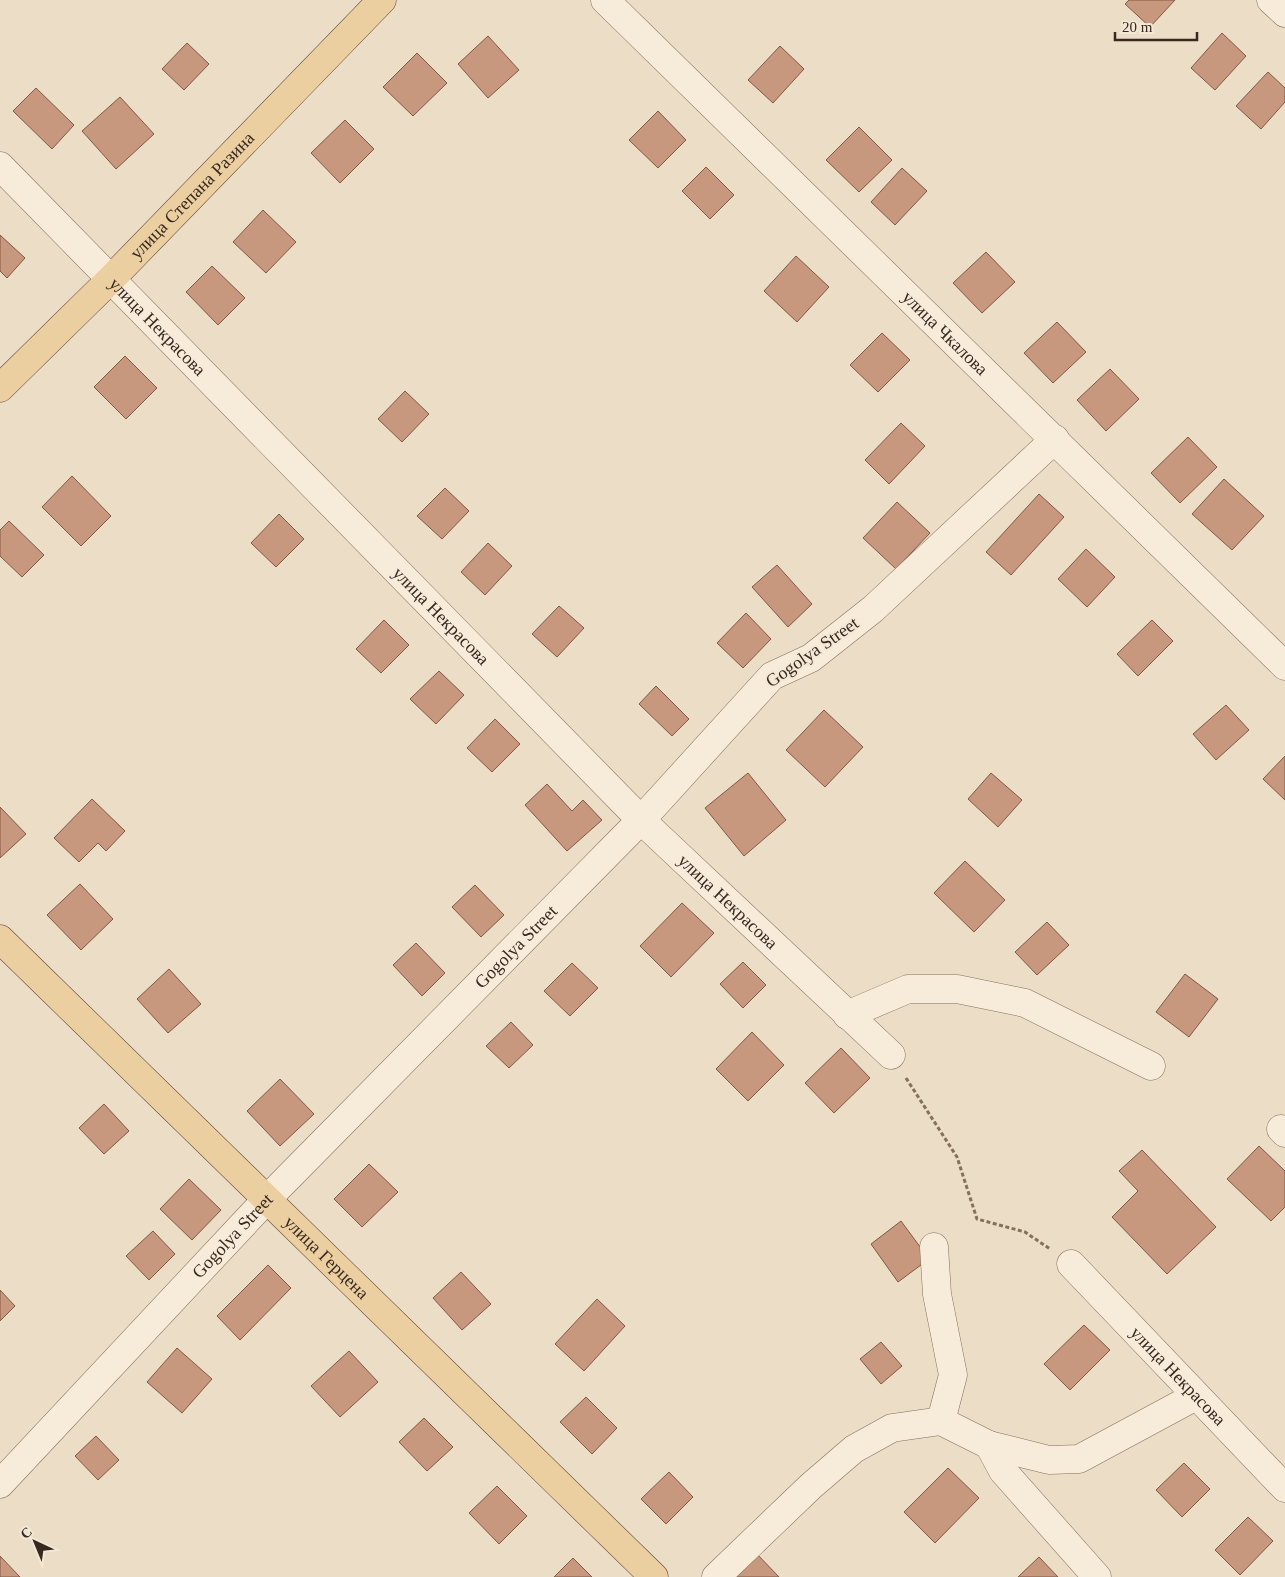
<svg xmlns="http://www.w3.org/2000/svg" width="1285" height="1577" font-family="Georgia,serif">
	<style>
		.building { fill: #c7977e; stroke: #835844 }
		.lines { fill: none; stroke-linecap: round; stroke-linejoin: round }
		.minor-casing { stroke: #856f5d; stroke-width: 29 }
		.major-casing { stroke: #543e31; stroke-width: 29 }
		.path { stroke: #856f5d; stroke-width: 3; stroke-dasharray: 4 2.5; stroke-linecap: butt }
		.minor { stroke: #f7ebd9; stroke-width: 28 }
		.major { stroke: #eccfa0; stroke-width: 28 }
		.labels { text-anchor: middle; stroke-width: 4; stroke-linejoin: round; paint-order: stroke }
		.street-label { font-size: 18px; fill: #372920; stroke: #f3e8d5 }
	</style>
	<rect width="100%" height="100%" fill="#ebddc6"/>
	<g class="building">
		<polygon points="1129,0 1175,0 1150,27 1125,4"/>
		<polygon points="1222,33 1246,56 1215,90 1191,68"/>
		<polygon points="488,36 519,70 488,98 458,64"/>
		<polygon points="187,43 209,64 184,90 162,69"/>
		<polygon points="780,46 804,69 773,103 748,80"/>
		<polygon points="417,53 447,83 413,116 383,87"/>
		<polygon points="1268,72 1285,88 1285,102 1261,129 1236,106"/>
		<polygon points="36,88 74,125 52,149 13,111"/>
		<polygon points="120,97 154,134 116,169 82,131"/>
		<polygon points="658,111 686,140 658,168 629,140"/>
		<polygon points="345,120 374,149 340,183 311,153"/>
		<polygon points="859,127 892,160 859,192 826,160"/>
		<polygon points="706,167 734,195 710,219 682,191"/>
		<polygon points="902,168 927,191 895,225 871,202"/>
		<polygon points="263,210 296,242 266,273 233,242"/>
		<polygon points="0,235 25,258 7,278 0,271"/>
		<polygon points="986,252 1015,282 982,313 953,283"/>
		<polygon points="796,256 829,287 797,322 764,291"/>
		<polygon points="212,266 245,298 218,325 186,292"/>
		<polygon points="1057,322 1086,352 1053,383 1024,353"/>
		<polygon points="882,333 910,360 878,392 850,365"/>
		<polygon points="125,356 157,388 126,419 94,387"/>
		<polygon points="1110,369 1139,399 1106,431 1077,400"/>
		<polygon points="405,391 429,414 402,442 378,419"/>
		<polygon points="901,423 925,446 889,484 865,460"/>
		<polygon points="1188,437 1217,467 1180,503 1151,473"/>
		<polygon points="72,476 111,516 81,546 42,507"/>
		<polygon points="1224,479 1264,516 1232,550 1192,514"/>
		<polygon points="445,488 469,511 442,539 417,516"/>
		<polygon points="1039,494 1064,517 1011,575 986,552"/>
		<polygon points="897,502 930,533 896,569 863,538"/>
		<polygon points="279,514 304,539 276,567 251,543"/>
		<polygon points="9,521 44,555 22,577 0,556 0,530"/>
		<polygon points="488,543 512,566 485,595 461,572"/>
		<polygon points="1086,549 1115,577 1087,607 1058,579"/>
		<polygon points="777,565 812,604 788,627 752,587"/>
		<polygon points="559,606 584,628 557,657 532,634"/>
		<polygon points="746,613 771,639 743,668 717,643"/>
		<polygon points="384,620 409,645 381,673 356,649"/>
		<polygon points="1152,620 1173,641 1138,676 1117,654"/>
		<polygon points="439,671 464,695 436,724 410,699"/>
		<polygon points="656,686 689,719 672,736 639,704"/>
		<polygon points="1226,705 1249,730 1216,760 1193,734"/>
		<polygon points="824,710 863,747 825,787 786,750"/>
		<polygon points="495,719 520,744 492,772 467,748"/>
		<polygon points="1285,756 1285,800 1263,779"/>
		<polygon points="748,773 786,820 744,856 705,808"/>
		<polygon points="991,773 1022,800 998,827 968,799"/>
		<polygon points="547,784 572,811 583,800 602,820 567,851 525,805"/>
		<polygon points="92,799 125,831 106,851 98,843 79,862 54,838"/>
		<polygon points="0,807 26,834 0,858"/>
		<polygon points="965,861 1005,900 974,932 934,893"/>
		<polygon points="80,884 113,919 81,950 47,915"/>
		<polygon points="475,885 504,915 481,937 452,907"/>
		<polygon points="682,903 714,933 671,977 640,946"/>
		<polygon points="1047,922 1069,945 1037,975 1015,952"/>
		<polygon points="416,943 445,973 422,996 393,965"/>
		<polygon points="743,962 766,985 743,1008 720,984"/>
		<polygon points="572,963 598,988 570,1016 544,991"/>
		<polygon points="169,969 201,1004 168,1033 137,999"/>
		<polygon points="1185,974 1218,999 1189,1037 1156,1012"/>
		<polygon points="511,1022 533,1045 509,1068 486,1046"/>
		<polygon points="752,1032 784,1065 748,1101 716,1069"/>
		<polygon points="841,1048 870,1078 834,1113 805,1083"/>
		<polygon points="280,1079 314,1114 280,1146 247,1111"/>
		<polygon points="104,1104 129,1131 104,1154 79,1128"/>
		<polygon points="1259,1146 1285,1171 1285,1207 1271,1221 1227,1179"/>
		<polygon points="1142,1150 1216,1227 1167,1274 1112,1217 1138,1191 1119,1171"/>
		<polygon points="369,1164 398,1192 362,1227 334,1199"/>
		<polygon points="189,1179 221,1210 192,1240 160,1209"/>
		<polygon points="901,1221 929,1259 898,1282 871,1244"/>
		<polygon points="153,1231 175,1254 149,1280 126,1256"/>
		<polygon points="268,1265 291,1288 240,1340 217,1316"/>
		<polygon points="461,1272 491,1304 462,1330 433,1298"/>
		<polygon points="0,1290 15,1306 0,1321"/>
		<polygon points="597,1299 625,1326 584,1371 555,1344"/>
		<polygon points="1084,1325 1110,1350 1070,1390 1044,1364"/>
		<polygon points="881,1342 902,1366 881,1384 860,1359"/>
		<polygon points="177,1348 212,1379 182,1413 147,1382"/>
		<polygon points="349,1351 378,1382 340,1417 311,1386"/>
		<polygon points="586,1397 617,1428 592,1454 560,1422"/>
		<polygon points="424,1418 453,1447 427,1471 399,1442"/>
		<polygon points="96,1436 119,1460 98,1480 75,1456"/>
		<polygon points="1184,1463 1210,1489 1182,1517 1156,1490"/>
		<polygon points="948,1468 979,1498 935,1543 904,1512"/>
		<polygon points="669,1472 693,1497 666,1524 641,1499"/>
		<polygon points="497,1486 527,1516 499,1544 469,1513"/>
		<polygon points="1248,1517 1273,1541 1240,1575 1215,1550"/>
		<polygon points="755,1552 779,1577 730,1577"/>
		<polygon points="0,1556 20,1577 0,1577"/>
		<polygon points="1039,1557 1058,1577 1018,1577"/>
		<polygon points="573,1558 592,1577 554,1577"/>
	</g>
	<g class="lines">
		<defs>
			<g id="minor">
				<path id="s1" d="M605,0L1285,666"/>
				<polyline points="1271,0 1285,13"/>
				<path id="s2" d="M0,166L641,820L891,1055"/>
				<polyline points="847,1015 908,989 957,989 1025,1003 1151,1066"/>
				<polyline points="1281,1129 1285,1133"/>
				<polyline points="934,1247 937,1294 953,1375 941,1421"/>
				<path id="s3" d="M1071,1264L1285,1488"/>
				<polyline points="989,1445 1003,1471 1097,1577"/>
				<path id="s4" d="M0,1484L266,1200L641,820L772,676L811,658L873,609L1055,439"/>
				<polyline points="716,1577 811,1486 854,1449 892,1428 941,1421 989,1445 1049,1460 1079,1459 1196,1396"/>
			</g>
			<g id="major">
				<path id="s5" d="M0,388L112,278L382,0"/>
				<path id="s6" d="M0,939L654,1577"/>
			</g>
		</defs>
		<use href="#minor" class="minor-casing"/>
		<use href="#major" class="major-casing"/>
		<polyline class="path" points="906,1078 957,1157 977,1219 1025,1232 1050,1249"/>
		<use href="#minor" class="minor"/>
		<use href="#major" class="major"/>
	</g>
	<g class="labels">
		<g class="street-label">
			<text dy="6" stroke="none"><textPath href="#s5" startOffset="272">улица Степана Разина</textPath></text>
			<text dy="6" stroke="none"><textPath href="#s2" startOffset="225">улица Некрасова</textPath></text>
			<text dy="6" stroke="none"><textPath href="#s1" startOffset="476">улица Чкалова</textPath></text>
			<text dy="6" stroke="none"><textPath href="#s2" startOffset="630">улица Некрасова</textPath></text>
			<text transform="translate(812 652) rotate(-35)" y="6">Gogolya Street</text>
			<text dy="6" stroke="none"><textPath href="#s2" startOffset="1035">улица Некрасова</textPath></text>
			<text dy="6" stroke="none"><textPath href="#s4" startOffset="745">Gogolya Street</textPath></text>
			<text dy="6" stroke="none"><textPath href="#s4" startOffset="340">Gogolya Street</textPath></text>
			<text dy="6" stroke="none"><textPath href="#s6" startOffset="456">улица Герцена</textPath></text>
			<text dy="6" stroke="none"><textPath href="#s3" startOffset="155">улица Некрасова</textPath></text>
		</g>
	</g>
	<g transform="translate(35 1542) rotate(316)" stroke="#f3e8d5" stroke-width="4" paint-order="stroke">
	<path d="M0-4L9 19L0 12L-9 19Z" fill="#372920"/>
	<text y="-8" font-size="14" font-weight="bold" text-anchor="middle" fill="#372920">С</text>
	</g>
	<path d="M1115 32v8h82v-8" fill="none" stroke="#372920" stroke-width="2.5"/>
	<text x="1122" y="32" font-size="15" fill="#372920" stroke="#f3e8d5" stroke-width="4" paint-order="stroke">20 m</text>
</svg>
